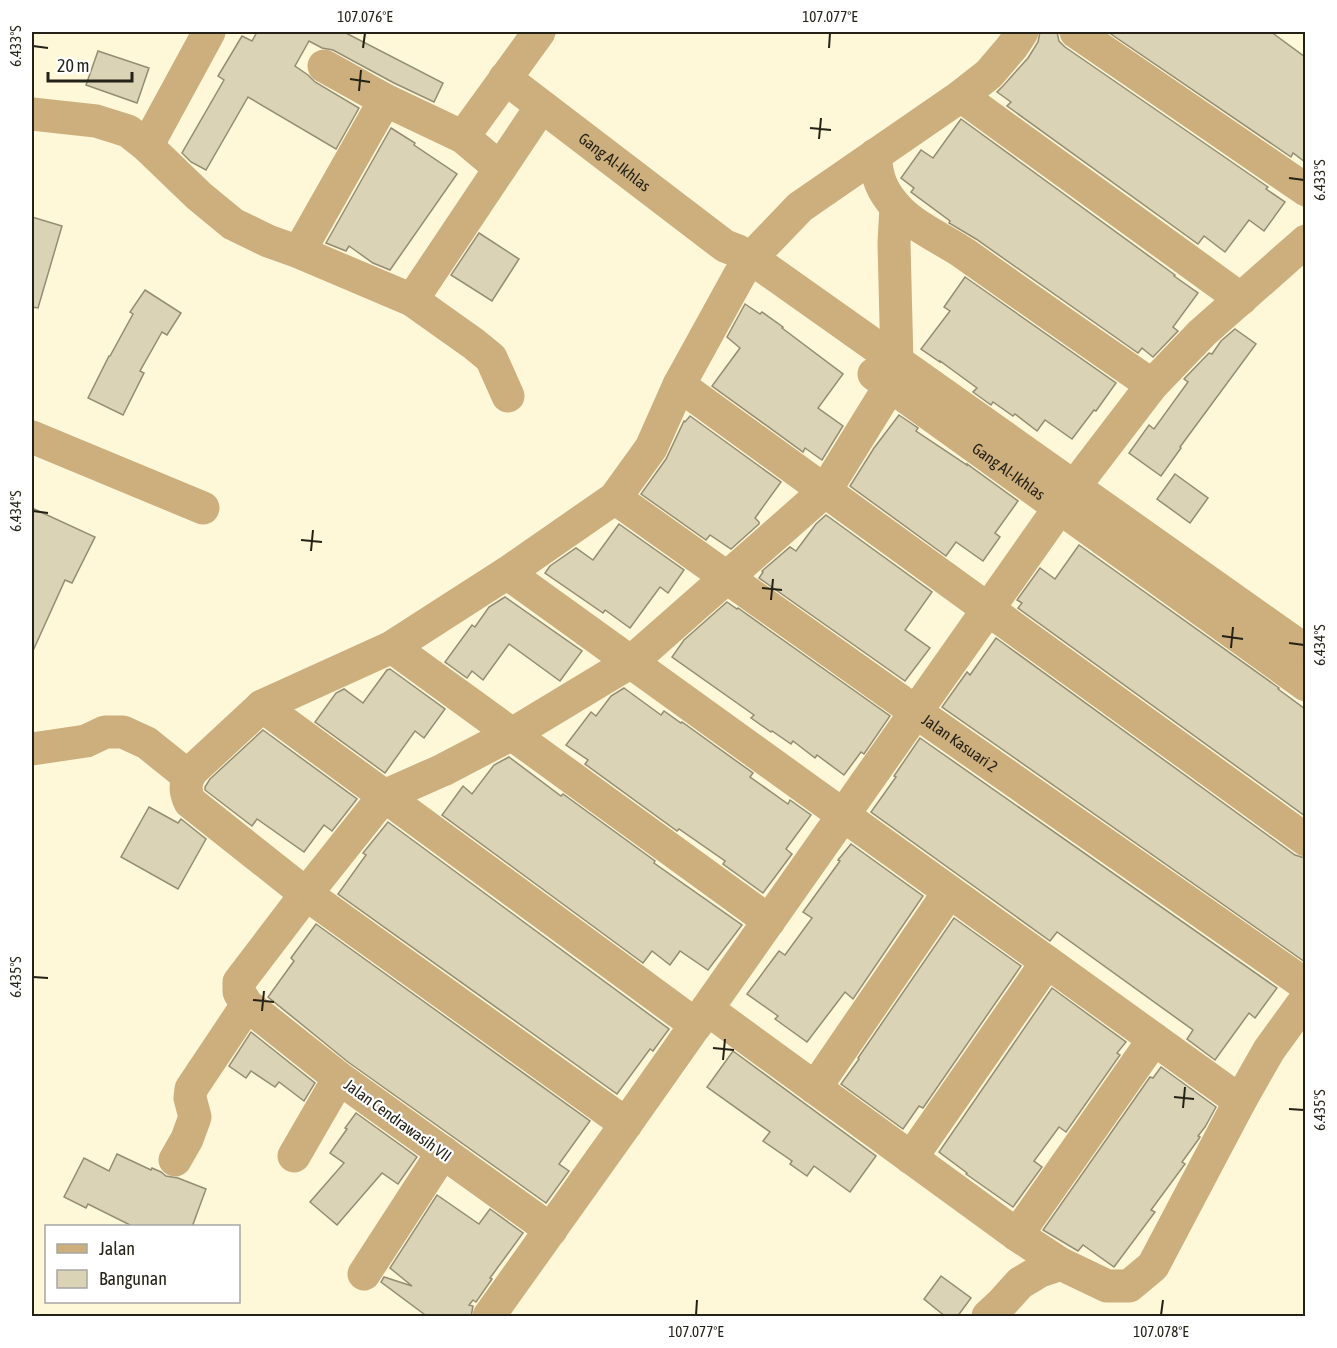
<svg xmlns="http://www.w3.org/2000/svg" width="1337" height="1348" font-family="'Asap Condensed',sans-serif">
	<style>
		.building { fill: #dad3b5; stroke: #948d72; stroke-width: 1.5 }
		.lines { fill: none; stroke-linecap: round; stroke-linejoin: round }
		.minor { stroke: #cdae7d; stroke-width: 33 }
		.ticks { fill: none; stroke: #242116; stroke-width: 2 }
		.labels { text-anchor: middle; stroke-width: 4.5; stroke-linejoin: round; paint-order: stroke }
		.street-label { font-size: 16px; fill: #242116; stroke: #fff }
		.neatline { fill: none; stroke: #242116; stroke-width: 2 }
		.ticks-label { font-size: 15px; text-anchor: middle; fill: #242116 }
	</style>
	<rect width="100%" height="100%" fill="#fef7d8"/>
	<g class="building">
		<polygon points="257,32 344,32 443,83 434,102 394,83 333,50 322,48 309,41 295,66 308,75 315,82 359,108 336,149 248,97 206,170 191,162 182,153 224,80 218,76 242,36 252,41"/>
		<polygon points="1040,32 1057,32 1059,41 1065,47 1268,187 1266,189 1285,202 1264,231 1249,220 1225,252 1204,236 1198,244 1007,106 1011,102 997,92 1003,86 1028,58 1038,42"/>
		<polygon points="1108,32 1271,32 1305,57 1305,162 1293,153 1291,157"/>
		<polygon points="98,51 149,68 137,103 86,85"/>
		<polygon points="961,119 1175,275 1174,276 1198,293 1173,327 1178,331 1153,357 1142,348 1138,353 976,239 949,223 950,221 911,192 914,188 901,178 921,150 933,158"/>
		<polygon points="391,128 415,143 414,145 457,174 390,270 373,263 349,246 346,251 326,243"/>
		<polygon points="32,217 62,226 38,308 32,307"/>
		<polygon points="479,233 519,259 492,301 451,275"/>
		<polygon points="965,277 1116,383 1096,411 1094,410 1072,439 1045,420 1037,431 1015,414 1013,416 993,402 991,405 973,392 977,388 940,361 940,362 921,349 950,311 944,307"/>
		<polygon points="145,290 181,313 167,335 162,332 140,371 144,373 123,415 88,398 109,356 110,356 133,314 130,312"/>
		<polygon points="745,304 760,314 762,312 783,327 782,328 843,374 818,408 843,426 822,460 805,448 803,452 712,386 740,348 727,337"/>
		<polygon points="1235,329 1256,344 1180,447 1181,448 1161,476 1129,453 1149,425 1154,429 1188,382 1184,379 1209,353 1212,354 1221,341"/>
		<polygon points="899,415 918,428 916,431 967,465 967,464 1018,501 995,533 1000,537 983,561 956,542 946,556 850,486 874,448"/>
		<polygon points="690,416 781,482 755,518 759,522 759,524 731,549 710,535 706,540 641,494 666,459 684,421 685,422"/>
		<polygon points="1175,474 1208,498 1190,523 1157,499"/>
		<polygon points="32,508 95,537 72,583 65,580 32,653"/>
		<polygon points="826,515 932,592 905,630 930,648 905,681 759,578 763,572 762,571 790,547 796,551 816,524"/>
		<polygon points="619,524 684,570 668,593 660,587 630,628 605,610 603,613 545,573 550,566 576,548 593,560"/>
		<polygon points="1079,545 1279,688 1278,689 1305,709 1305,816 1018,608 1022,603 1017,600 1040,568 1055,579"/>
		<polygon points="505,597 582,651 560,681 509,644 483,680 472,671 467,678 445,662 472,625 475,627 489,607"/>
		<polygon points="727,602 737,609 738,608 890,716 864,754 861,752 844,775 817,755 815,758 793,741 791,744 772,731 771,732 751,718 754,715 672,657 684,640"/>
		<polygon points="996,638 1295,855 1305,858 1305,962 942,707 967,672 970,675"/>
		<polygon points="390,669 445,709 424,738 415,731 385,773 315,722 336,693 344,689 363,703 387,670"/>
		<polygon points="624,688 661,715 664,711 681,723 682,722 753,773 750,777 788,804 790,800 811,815 786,849 792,854 763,893 723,864 725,861 679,829 677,831 585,764 588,760 566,745 591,712 596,716 611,696"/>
		<polygon points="263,730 357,799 332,831 324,825 304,852 257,819 252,826 205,790 205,787 210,779"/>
		<polygon points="920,738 1277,988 1255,1018 1249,1013 1215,1060 1187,1039 1193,1030 1057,932 1050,941 871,812 896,777 894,776"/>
		<polygon points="509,757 561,796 563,794 655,861 654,863 742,925 708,970 680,951 670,965 652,951 643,963 442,815 463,786 472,794 494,765"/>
		<polygon points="149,807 178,823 181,819 206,839 178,889 121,857"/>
		<polygon points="388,822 669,1029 653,1051 650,1049 617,1094 338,894 366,855 363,853"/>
		<polygon points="851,844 923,896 853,999 845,992 807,1042 775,1019 778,1016 747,994 779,951 785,955 812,918 803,912 840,861 838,860"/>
		<polygon points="954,918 1021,966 923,1108 919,1106 903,1129 841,1084 859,1059 858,1058"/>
		<polygon points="316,924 590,1121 559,1164 569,1171 546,1203 348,1062 268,997 294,961 291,958"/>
		<polygon points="1052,988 1126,1042 1117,1053 1120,1055 1066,1132 1059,1127 1034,1161 1042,1167 1013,1207 966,1174 967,1173 939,1152"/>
		<polygon points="251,1032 315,1083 304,1101 279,1082 275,1087 251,1071 246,1078 229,1066"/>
		<polygon points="733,1051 876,1156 850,1192 814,1166 807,1176 790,1164 792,1161 763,1141 770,1132 707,1087"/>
		<polygon points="1161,1067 1216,1107 1205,1127 1198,1136 1200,1137 1198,1140 1182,1162 1185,1164 1151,1210 1155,1212 1114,1267 1083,1245 1078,1251 1043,1230 1150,1077 1153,1078"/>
		<polygon points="356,1113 417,1157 398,1184 382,1173 337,1225 310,1202 344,1163 330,1153 347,1129 345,1128"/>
		<polygon points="117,1154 151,1170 152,1168 161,1172 166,1176 178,1178 206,1189 192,1227 134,1227 88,1204 86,1208 64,1197 84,1158 109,1171"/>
		<polygon points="437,1195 479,1224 490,1209 523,1233 490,1278 492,1279 476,1302 473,1300 469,1305 473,1306 471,1317 428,1317 381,1282 384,1277 412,1286 390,1268"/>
		<polygon points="941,1276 971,1298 957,1317 946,1317 924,1299"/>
	</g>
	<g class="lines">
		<g class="minor">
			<polyline points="1076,32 1306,190"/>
			<polyline points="324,66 385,100 463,137 500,168"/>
			<path id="s1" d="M505,78L725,246L738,251L751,258L1306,651"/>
			<polyline points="961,96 1241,299"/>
			<polyline points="32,114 96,121 128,131 147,146 199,196 233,224 268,241 299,252 412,300 474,344 491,358 508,396"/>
			<polyline points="463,137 539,32"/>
			<polyline points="147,146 209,32"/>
			<path d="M875,155C877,178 881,190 897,208C916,228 943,239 965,254C1027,298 1089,342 1152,385"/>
			<polyline points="299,252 385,100"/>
			<polyline points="412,300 541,107"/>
			<path id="s2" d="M874,374L1306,685"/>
			<polyline points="679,385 1306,840"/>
			<polyline points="32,437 203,508"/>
			<path id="s3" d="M615,498L916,712L1306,985"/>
			<polyline points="507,573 1240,1101"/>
			<polyline points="392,647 769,921"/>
			<polyline points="262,706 696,1025"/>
			<polyline points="32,749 86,741 105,732 123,732 147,743 188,776"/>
			<polyline points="707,1009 1017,1235 1061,1264 1107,1286 1129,1286 1153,1266 1240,1101 1269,1050 1306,999"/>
			<polyline points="815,1088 949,892"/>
			<path d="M626,1124L306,894L190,802C184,790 185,780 193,770L262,706L392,647L507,573L615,498L651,448L679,385L739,276L751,258L800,207L961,96L989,74L1012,47L1022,32"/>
			<polyline points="294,1156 339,1078"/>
			<polyline points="911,1158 1047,962"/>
			<polyline points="175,1160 187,1139 195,1117 190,1098 191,1089 247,1005"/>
			<polyline points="551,1230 339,1078 247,1005 239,992 239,982 306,894 384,796 443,770 512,734 631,662 825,491 890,386 897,363 894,243 896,207"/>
			<polyline points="1017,1235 1154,1039"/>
			<polyline points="364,1274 443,1152"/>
			<polyline points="489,1316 626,1124 1074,487 1152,385 1202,333 1306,241"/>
			<polyline points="988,1316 1002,1303 1020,1283 1040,1271 1061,1264"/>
		</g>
	</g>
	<path class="ticks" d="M33,46L48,48M363,48L365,33M829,48L830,33M350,79L370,82M359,91L361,70M810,128L831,130M819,139L821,118M1289,178L1304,180M33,511L48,513M301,540L322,542M311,551L313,530M762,588L782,590M771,600L773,579M1222,636L1243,639M1289,643L1304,645M1231,648L1233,627M33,977L48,978M253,1000L274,1002M262,1011L264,991M713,1048L734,1050M723,1060L725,1039M1174,1097L1194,1099M1183,1108L1185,1087M1289,1109L1304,1110M696,1315L697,1300M1161,1315L1163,1300"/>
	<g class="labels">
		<g class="street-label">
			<text dy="6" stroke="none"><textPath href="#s1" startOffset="138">Gang Al-Ikhlas</textPath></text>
			<text dy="6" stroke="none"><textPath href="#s2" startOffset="166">Gang Al-Ikhlas</textPath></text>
			<text dy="6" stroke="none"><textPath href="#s3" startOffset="423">Jalan Kasuari 2</textPath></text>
			<text transform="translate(398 1120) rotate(36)" y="6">Jalan Cendrawasih VII</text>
		</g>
	</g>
	<rect width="1337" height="1348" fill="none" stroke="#ffffff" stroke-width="66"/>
	<rect x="45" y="1225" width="195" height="78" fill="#ffffff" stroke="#a7a6a2" stroke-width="1.5"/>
	<rect x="57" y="1244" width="30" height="9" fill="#cdae7d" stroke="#a7a6a2" stroke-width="1.5"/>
	<text x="99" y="1255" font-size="18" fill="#242116">Jalan</text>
	<rect x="57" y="1270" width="30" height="18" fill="#dad3b5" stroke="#a7a6a2" stroke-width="1.5"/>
	<text x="99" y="1285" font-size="18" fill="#242116">Bangunan</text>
	<path d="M48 72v9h84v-9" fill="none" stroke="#242116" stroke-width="3"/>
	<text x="57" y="72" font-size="18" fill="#242116" stroke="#ffffff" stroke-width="4.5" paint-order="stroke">20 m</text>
	<rect x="33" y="33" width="1271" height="1282" class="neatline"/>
	<g class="ticks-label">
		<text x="365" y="22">107.076°E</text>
		<text x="830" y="22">107.077°E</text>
		<text transform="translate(16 46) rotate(-90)" y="5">6.433°S</text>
		<text transform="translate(1320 180) rotate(-90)" y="5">6.433°S</text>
		<text transform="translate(16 511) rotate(-90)" y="5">6.434°S</text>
		<text transform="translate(1320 645) rotate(-90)" y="5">6.434°S</text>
		<text transform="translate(16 977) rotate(-90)" y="5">6.435°S</text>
		<text transform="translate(1320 1110) rotate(-90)" y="5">6.435°S</text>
		<text x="696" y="1337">107.077°E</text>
		<text x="1161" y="1337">107.078°E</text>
	</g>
</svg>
